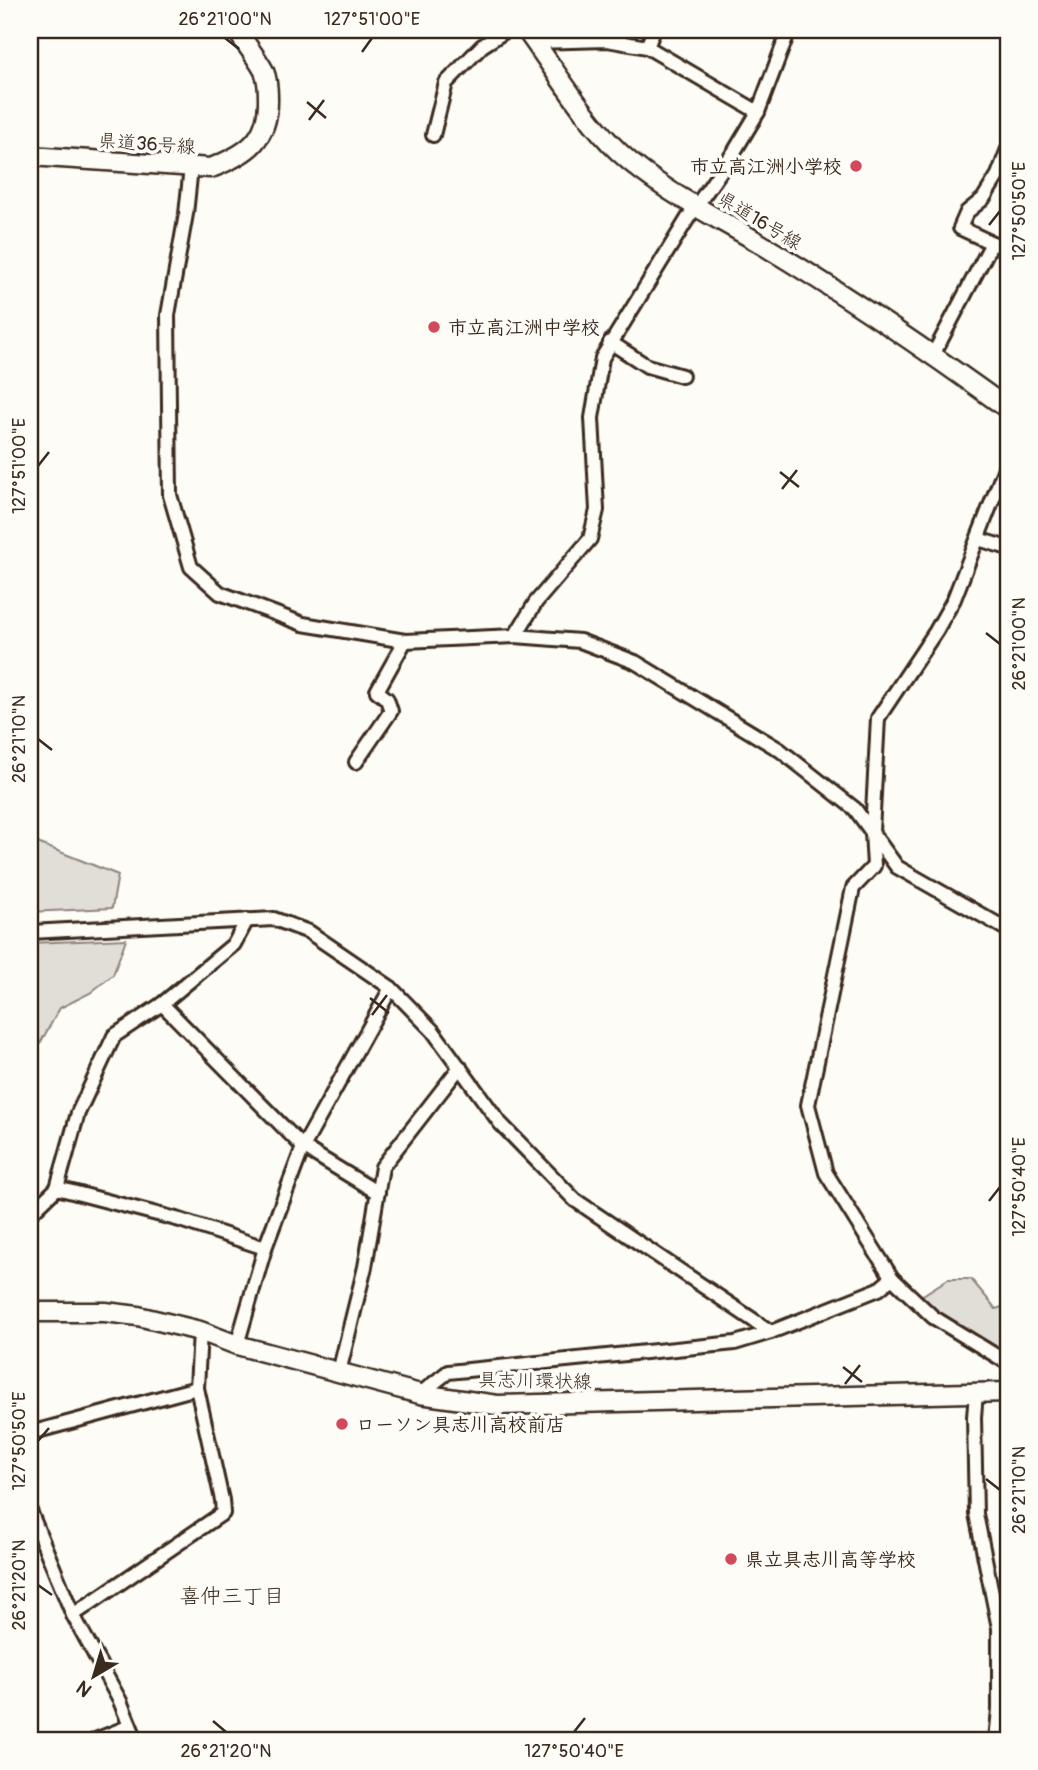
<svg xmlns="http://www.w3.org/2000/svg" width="1038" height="1770" font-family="Pangolin,'Klee One',sans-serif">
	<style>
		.green { fill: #e1ded7; stroke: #8e847a; stroke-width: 2 }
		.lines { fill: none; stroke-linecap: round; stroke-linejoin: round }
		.minor-casing { stroke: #3b2a1e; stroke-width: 18 }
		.secondary-casing { stroke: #3b2a1e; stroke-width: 23 }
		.minor { stroke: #fdfcf7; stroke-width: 12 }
		.secondary { stroke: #fdfcf7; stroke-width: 18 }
		.ticks { fill: none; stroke: #3b2a1e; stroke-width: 2.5 }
		.poi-dot { fill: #d1495b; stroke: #fdfcf7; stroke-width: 2.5 }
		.labels { text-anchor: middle; stroke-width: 7; stroke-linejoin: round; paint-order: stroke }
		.street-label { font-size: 19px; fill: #3b2a1e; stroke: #fdfcf7 }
		.poi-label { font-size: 19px; font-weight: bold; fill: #3b2a1e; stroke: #fdfcf7; text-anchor: start }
		.neighbourhood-label { font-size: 21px; fill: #3b2a1e; stroke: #fdfcf7 }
		.neatline { fill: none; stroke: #3b2a1e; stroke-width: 2.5 }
		.ticks-label { font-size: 18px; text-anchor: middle; fill: #3b2a1e }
	</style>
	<rect width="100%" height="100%" fill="#fdfcf7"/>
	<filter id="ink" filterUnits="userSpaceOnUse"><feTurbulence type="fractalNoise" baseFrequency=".0143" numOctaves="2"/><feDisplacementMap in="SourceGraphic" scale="14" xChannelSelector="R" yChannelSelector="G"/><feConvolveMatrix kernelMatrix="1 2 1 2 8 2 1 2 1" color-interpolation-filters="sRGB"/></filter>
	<g filter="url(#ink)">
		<g class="green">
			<polygon points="30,840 118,875 112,908 30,912"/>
			<polygon points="126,939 113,975 90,993 60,1008 30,1061 30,943"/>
			<polygon points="948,1279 971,1279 996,1309 1008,1305 1008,1363 915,1300"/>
		</g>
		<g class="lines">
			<defs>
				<g id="minor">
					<polyline points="535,42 607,40 647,47 758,112"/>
					<polyline points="647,47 654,30"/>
					<polyline points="433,135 446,83 482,46 507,30"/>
					<polyline points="191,167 186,214 168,315 170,495 191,567 220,593 303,624 405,641 515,636 580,641 635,662 780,750 855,809 897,867 1008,930"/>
					<polyline points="992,243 960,228 967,212 983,199 998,175 1008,149"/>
					<polyline points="610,342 647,366 682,376"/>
					<polyline points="933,355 992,243 1008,248"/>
					<polyline points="1008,460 954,599 936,631 878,718 872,832 874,866 853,888 808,1105 826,1173 892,1278 933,1317 1008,1363"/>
					<polyline points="978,539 1008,548"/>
					<polyline points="515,636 536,602 590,539 597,510 592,418 602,358 688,218 734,152 758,112 789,30"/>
					<polyline points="356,762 391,711 387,699 377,691 405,641"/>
					<polyline points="30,932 274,919 309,932 391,988 433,1031 500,1123 575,1200 771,1332"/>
					<polyline points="162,1004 303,1147 378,1193"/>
					<polyline points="57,1188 180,1220 265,1248"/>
					<polyline points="30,1214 57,1188 78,1113 114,1036 162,1004 234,944 247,920"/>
					<polyline points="237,1345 265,1248 303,1147 391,988"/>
					<polyline points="339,1372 365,1267 382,1167 460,1067"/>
					<polyline points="976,1393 974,1417 976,1514 999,1628 999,1709 996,1740"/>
					<polyline points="420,1394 448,1372 735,1343 771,1332 879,1289 892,1278"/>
					<polyline points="30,1433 197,1388"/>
					<polyline points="30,1511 73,1615 120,1701 136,1740"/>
					<polyline points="73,1615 223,1513 222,1500 197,1388 200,1331"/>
					<polyline points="95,1740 130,1726"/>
				</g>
				<g id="secondary">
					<path d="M526,30C554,68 585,120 619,152C661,191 713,215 761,244C846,295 928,351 1008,409"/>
					<path d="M30,156L211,168C247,154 269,140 268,98C268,89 267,78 264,71C256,56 245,43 236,30"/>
					<polyline points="30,1312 105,1312 138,1316 200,1331 237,1345 420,1394 497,1405 1008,1392"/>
				</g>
			</defs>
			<use href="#minor" class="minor-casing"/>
			<use href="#secondary" class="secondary-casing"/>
			<use href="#minor" class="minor"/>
			<use href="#secondary" class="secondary"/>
		</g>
	</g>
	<path class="ticks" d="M225,38L239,49M362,52L372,38M307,102L326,118M309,120L324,100M989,225L1000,211M38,466L49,452M780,472L799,487M782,489L797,470M986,633L1000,644M38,739L52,750M370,998L389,1013M372,1015L387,995M989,1201L1000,1187M843,1367L862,1382M845,1384L860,1365M38,1441L49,1428M986,1479L1000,1490M38,1585L52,1595M213,1721L226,1732M574,1732L585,1718"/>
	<g class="poi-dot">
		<circle cx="856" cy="166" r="7"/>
		<circle cx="434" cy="327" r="7"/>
		<circle cx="342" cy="1424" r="7"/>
		<circle cx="731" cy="1559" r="7"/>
	</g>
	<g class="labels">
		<g class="street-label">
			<text transform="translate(147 143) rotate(4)" y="7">県道36号線</text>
			<text transform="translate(760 220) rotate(31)" y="7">県道16号線</text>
			<text transform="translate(535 1380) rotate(1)" y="7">具志川環状線</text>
		</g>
		<g class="poi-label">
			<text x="842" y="173" text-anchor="end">市立高江洲小学校</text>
			<text x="448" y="334">市立高江洲中学校</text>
			<text x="356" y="1431">ローソン具志川高校前店</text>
			<text x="745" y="1566">県立具志川高等学校</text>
		</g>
		<g class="neighbourhood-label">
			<text x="232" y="1603">喜仲三丁目</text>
		</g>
	</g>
	<rect width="1038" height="1770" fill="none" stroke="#fdfcf7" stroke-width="77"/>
	<g transform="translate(94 1676) rotate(218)" stroke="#fdfcf7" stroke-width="5" paint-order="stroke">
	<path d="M0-5L12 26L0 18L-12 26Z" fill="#3b2a1e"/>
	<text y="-10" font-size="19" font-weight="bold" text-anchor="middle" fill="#3b2a1e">N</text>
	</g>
	<rect x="38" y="38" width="962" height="1694" class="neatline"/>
	<g class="ticks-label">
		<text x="225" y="25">26°21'00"N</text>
		<text x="372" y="25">127°51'00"E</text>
		<text transform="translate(1019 211) rotate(-90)" y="6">127°50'50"E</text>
		<text transform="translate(19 466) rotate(-90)" y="6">127°51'00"E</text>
		<text transform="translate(1019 644) rotate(-90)" y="6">26°21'00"N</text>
		<text transform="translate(19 739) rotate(-90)" y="6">26°21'10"N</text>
		<text transform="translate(1019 1187) rotate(-90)" y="6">127°50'40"E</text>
		<text transform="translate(19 1441) rotate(-90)" y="6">127°50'50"E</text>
		<text transform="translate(1019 1490) rotate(-90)" y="6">26°21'10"N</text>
		<text transform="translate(19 1585) rotate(-90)" y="6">26°21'20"N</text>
		<text x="226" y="1757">26°21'20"N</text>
		<text x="574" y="1757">127°50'40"E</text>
	</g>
</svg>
